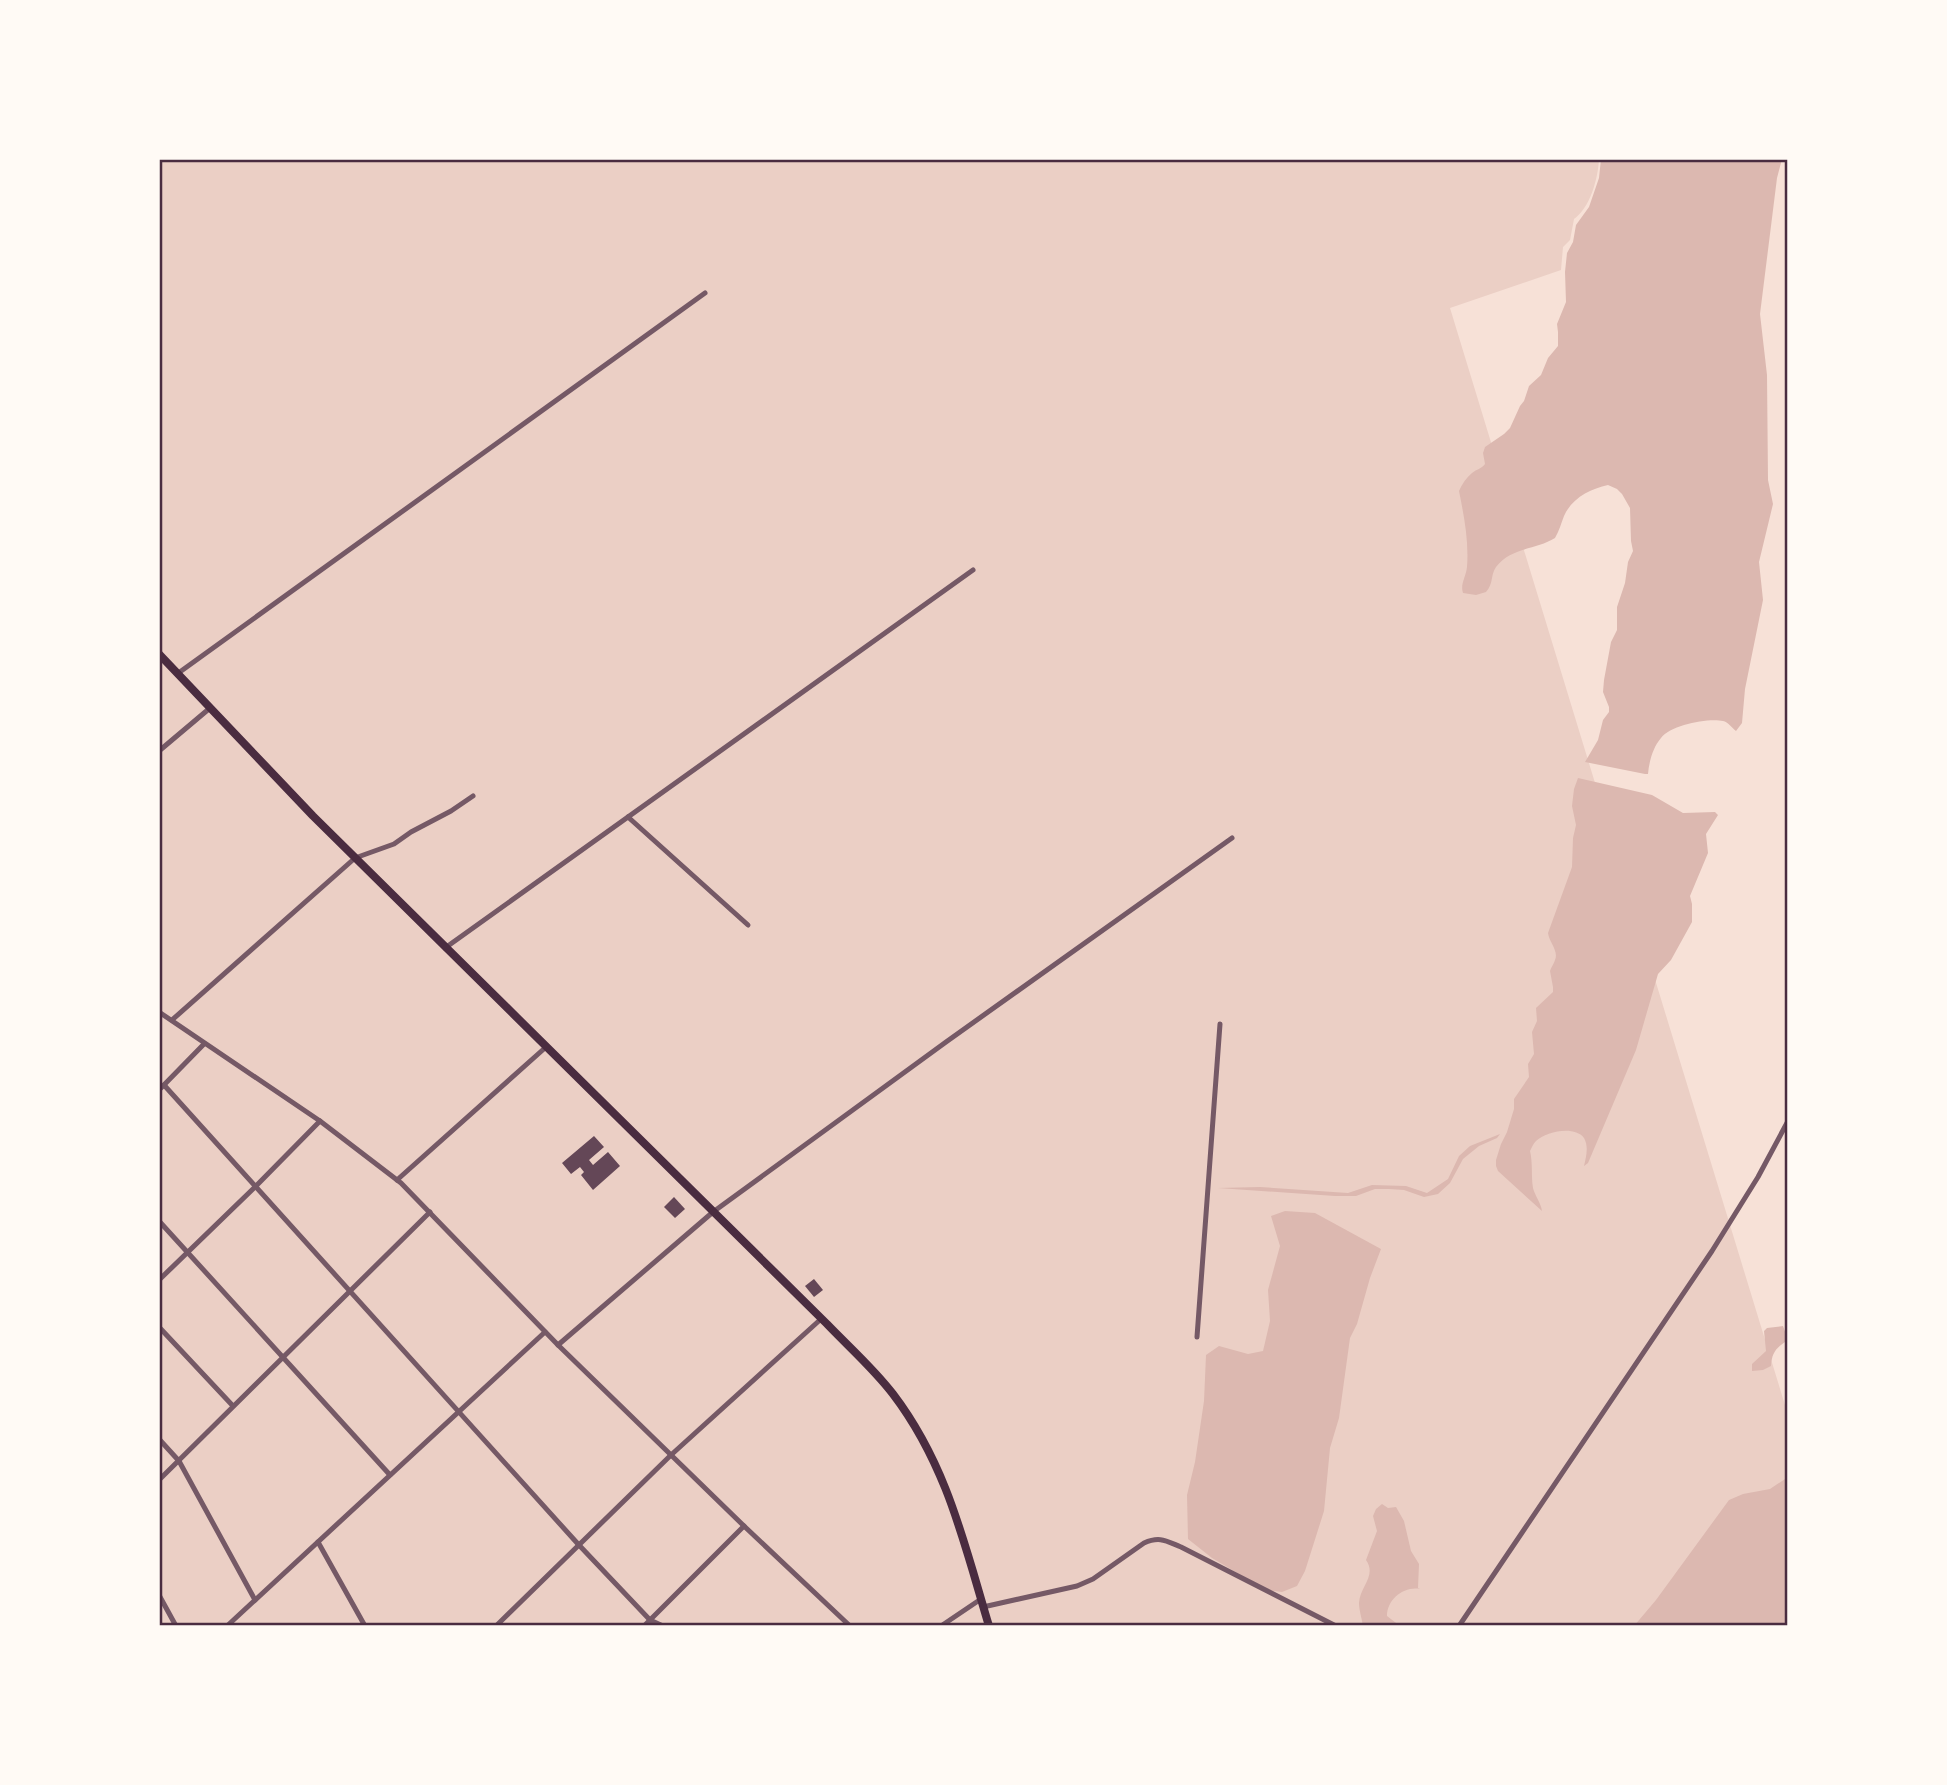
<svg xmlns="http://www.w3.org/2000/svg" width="1947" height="1785" font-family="Signika,sans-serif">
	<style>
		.green { fill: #ebcfc5 }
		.water { fill: #dcb8b0 }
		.building { fill: #644757 }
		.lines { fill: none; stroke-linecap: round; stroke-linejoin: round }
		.minor { stroke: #755966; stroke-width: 5 }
		.primary { stroke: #4a2c40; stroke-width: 8 }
		.neatline { fill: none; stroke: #4a2c40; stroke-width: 2.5 }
	</style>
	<rect width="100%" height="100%" fill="#f7e1d7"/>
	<path class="green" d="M159,159H1599C1598,179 1590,208 1574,219L1570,240L1563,247L1561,270L1450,308L1788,1415V1626H159Z"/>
	<g class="water">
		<path d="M1601,159H1782L1777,178L1760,314L1767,375L1768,480L1773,504L1759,562L1763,600L1745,689L1742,723L1736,731C1732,728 1728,722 1723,721C1707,718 1671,725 1661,738C1653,747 1649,762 1648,774H1645L1585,762L1598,740L1603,720L1609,712V707L1603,692L1604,680L1611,642L1617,630V607L1625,583L1628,562L1633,551L1631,541L1630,508L1622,494L1617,489L1608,485C1590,489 1572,498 1564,516C1561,524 1559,531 1555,538C1536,550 1511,547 1496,567C1490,576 1494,583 1486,592L1476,595L1463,593C1460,584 1466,577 1467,567C1469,541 1464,516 1459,491C1462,484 1466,478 1472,473C1477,469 1481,469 1485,464L1483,453L1485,447L1504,434L1510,428L1520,406L1524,401L1529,386L1541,375L1548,358L1558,346V332L1557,324L1566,302L1565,272L1567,253L1573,242L1576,225L1589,207L1599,178Z"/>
		<path d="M1578,778L1652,795L1683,813L1715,812L1718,815L1706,834L1708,853L1690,896L1692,904V922L1671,960L1658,974L1636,1050L1588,1163L1584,1166C1586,1157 1589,1147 1584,1138C1574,1125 1546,1132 1536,1141C1533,1144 1532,1147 1530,1151C1533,1164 1531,1175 1533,1188C1535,1196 1541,1203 1542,1211L1498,1171L1496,1166V1160L1501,1144L1507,1132L1514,1109V1099L1529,1077L1528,1064L1534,1054L1532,1032L1537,1021L1536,1008L1553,992V987L1550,971C1551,967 1554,964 1555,960C1559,951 1549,942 1548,933L1572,867L1573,838L1576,825L1572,806L1574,789Z"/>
		<polygon points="1500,1134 1497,1138 1479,1146 1463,1159 1450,1183 1438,1194 1424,1197 1404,1190 1389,1189 1375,1189 1356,1196 1335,1196 1218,1188 1260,1187 1348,1193 1372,1185 1406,1186 1427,1193 1448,1179 1459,1156 1470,1146"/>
		<polygon points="1285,1211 1315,1213 1381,1249 1370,1278 1357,1324 1350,1338 1339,1418 1330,1448 1324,1511 1305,1571 1297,1586 1282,1592 1266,1590 1212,1558 1188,1539 1187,1495 1195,1462 1204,1401 1206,1355 1219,1346 1248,1354 1263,1351 1270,1321 1268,1290 1280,1246 1271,1216"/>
		<path d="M1783,1326L1788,1340C1776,1348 1772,1352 1771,1366L1763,1370L1752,1371V1364L1766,1351L1764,1331L1767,1328Z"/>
		<polygon points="1788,1477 1788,1626 1634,1626 1656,1600 1729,1500 1743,1494 1770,1489"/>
		<path d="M1382,1504L1388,1508L1396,1507L1404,1521L1411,1551L1419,1564L1418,1588L1420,1589C1404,1586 1387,1599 1387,1616L1400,1626H1363C1362,1619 1359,1610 1359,1603C1360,1586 1377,1576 1366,1560L1377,1531L1373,1516L1376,1509Z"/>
	</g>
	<g class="building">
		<polygon points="594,1136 604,1147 589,1160 593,1165 608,1152 620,1166 593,1190 581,1175 584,1172 580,1167 571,1174 562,1163"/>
		<polygon points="674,1197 685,1209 675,1218 664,1207"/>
		<polygon points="814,1279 823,1290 814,1297 805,1286"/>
	</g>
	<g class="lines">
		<g class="minor">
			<polyline points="177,674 705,293"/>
			<polyline points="159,751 210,708"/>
			<polyline points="628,817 748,925"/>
			<polyline points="445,948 973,570"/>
			<polyline points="159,1012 320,1121 401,1183 558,1345 744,1526 850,1626"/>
			<polyline points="172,1020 355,858 394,844 411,832 451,811 473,796"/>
			<polyline points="164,1085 578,1544 650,1620 663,1626"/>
			<polyline points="159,1090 204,1044"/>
			<polyline points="397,1180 546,1047"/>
			<polyline points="159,1221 390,1475"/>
			<polyline points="159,1280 256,1186 320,1121"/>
			<polyline points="159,1327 233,1406"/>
			<polyline points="1197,1337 1220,1024"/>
			<polyline points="558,1345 713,1212 946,1042 1232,838"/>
			<polyline points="159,1439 179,1461 255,1600"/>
			<polyline points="159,1480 430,1212"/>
			<polyline points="318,1542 365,1626"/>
			<polyline points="159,1595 176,1626"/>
			<path d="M983,1607L1077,1586L1093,1579L1144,1543C1160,1536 1166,1541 1181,1547L1336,1626"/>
			<polyline points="227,1626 545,1332"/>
			<polyline points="496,1626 671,1455 821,1319"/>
			<polyline points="644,1626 744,1526"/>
			<polyline points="941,1626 981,1599"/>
			<polyline points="1459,1626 1712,1251 1758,1177 1788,1121"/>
		</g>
		<path class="primary" d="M159,654L313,816L827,1324C849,1347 874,1369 893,1394C947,1465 964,1543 989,1626"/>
	</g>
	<rect width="1947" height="1785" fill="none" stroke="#fffaf5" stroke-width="322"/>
	<rect x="161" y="161" width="1625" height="1463" class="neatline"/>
</svg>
